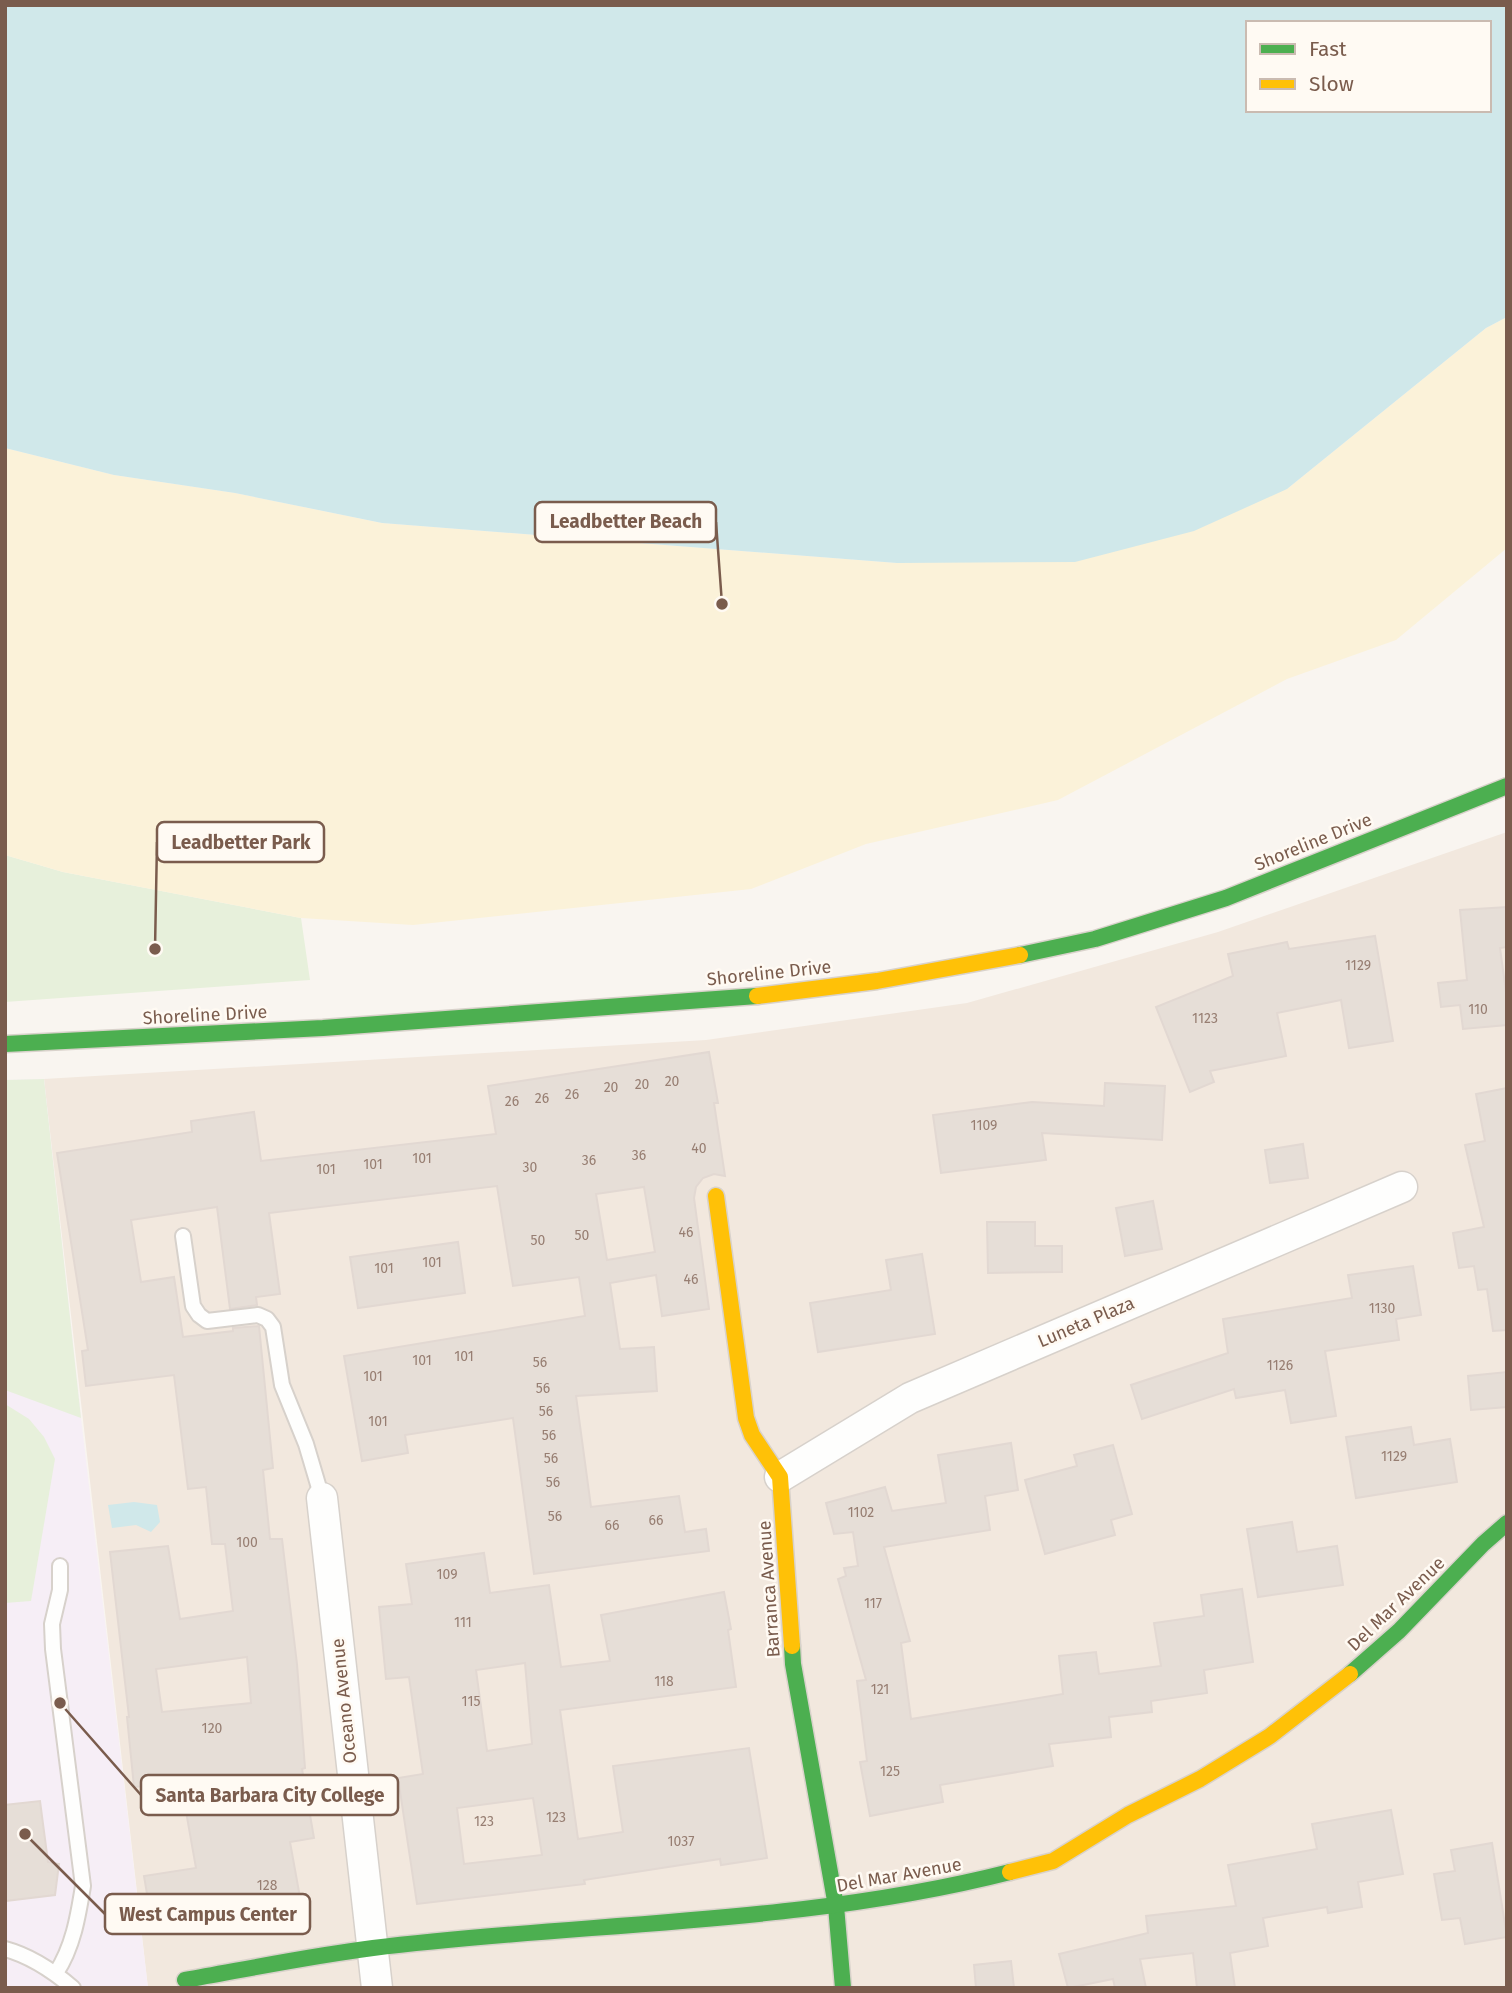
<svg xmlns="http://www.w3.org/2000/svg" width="1512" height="1993" font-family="'Fira Sans',sans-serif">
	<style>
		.residential { fill: #f2e8de }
		.education { fill: #f6eef6 }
		.green { fill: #e7f0db }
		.sand { fill: #fbf2d9 }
		.water { fill: #d0e8ea; fill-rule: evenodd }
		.building { fill: #e6ded7; stroke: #e2d8d2; stroke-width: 2; fill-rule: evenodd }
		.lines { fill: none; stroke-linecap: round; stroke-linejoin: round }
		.lane-casing { stroke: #d7d1cb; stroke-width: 18 }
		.street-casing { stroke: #d7d1cb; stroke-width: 33 }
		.fast-casing { stroke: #d9d2cb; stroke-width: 19 }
		.slow-casing { stroke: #d9d2cb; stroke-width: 19 }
		.lane { stroke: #fefefd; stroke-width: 14 }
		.street { stroke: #fefefd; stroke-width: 30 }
		.fast { stroke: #4caf50; stroke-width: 16 }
		.slow { stroke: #ffc107; stroke-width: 16 }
		.labels { text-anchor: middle; stroke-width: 5; stroke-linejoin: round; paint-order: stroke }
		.number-label { font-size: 14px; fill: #977e72 }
		.street-label { font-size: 18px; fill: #7a5c4d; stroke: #fffaf3 }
		.leader { fill: none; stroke: #7a5c4d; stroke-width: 2.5 }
		.callout-dot { fill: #7a5c4d; stroke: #fffaf3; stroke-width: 2.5 }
		.callout { fill: #fffaf3; stroke: #7a5c4d; stroke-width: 2.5 }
		.callout-label { font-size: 19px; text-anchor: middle; font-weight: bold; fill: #7a5c4d }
	</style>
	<rect width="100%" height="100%" fill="#f9f5f0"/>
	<polygon class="residential" points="1507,832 1507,1988 148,1988 44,1079 706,1040 967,1003 1218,932"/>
	<polygon class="education" points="44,1079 81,1418 148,1988 5,1988 5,1080"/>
	<g class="green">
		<polygon points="5,855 63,872 301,918 310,980 5,1002"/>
		<polygon points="44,1079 81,1418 5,1390 5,1080"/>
		<polygon points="5,1404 29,1419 44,1437 55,1459 31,1601 5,1603"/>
	</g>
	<polygon class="sand" points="1507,317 1507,548 1396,640 1287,679 1058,800 866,844 751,889 413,925 301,918 63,872 5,855 5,448 114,475 235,493 382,523 897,563 1287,489 1486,328"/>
	<g class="water">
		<path d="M5,5H1507V317L1486,328L1287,489L1194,531L1075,562L897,563L382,523L235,493L114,475L5,448ZM1248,23H1489V110H1248Z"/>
		<polygon points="134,1502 157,1505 160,1522 151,1532 136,1525 112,1528 108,1505"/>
	</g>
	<g class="building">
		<polygon points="1507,907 1507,947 1500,948 1507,999 1507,1025 1463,1029 1460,1005 1441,1007 1438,983 1467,980 1460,910"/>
		<polygon points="1375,936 1393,1041 1349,1048 1341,1000 1277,1013 1286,1056 1210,1071 1214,1082 1190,1092 1156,1007 1233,976 1228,954 1287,942 1289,949"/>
		<path d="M709,1052L718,1103H714L725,1176L714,1174L703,1178L696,1187L694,1198L709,1309L662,1316L656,1275L610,1283L620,1349L654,1347L657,1391L576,1396L591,1507L679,1496L685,1532L706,1529L709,1551L534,1574L513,1418L405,1435L408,1453L362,1461L344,1356L585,1316L579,1277L513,1286L497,1186L269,1213L280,1294L256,1297L257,1305L230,1309L217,1207L131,1220L141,1282L174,1277L183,1337L233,1331V1328L259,1326L273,1468L263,1470L270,1539H282L297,1664L305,1768L302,1769L314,1838L290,1842L303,1914L260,1921L257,1904L186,1914L187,1924L153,1929L144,1876L196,1868L181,1783L134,1787L127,1717H129L110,1552L168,1546L180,1619L233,1611L225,1544H212L206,1487L188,1489L174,1375L86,1386L82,1351L88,1350L57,1153L192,1132L191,1121L254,1112L261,1161L496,1134L488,1086ZM644,1187L655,1252L607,1260L596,1194ZM247,1657L251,1703L162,1712L156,1669Z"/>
		<polygon points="1105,1083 1165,1086 1162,1140 1042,1133 1046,1160 941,1173 933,1115 1032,1102 1104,1106"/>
		<polygon points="1507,1088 1507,1330 1493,1331 1487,1289 1478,1290 1474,1266 1459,1268 1453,1233 1484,1227 1465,1145 1485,1141 1476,1094"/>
		<polygon points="1303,1144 1308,1178 1270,1183 1265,1150"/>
		<polygon points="1153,1201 1162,1249 1125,1256 1116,1208"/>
		<polygon points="987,1222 1035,1222 1035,1246 1062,1246 1062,1272 988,1273"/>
		<polygon points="458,1242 465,1293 358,1308 350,1257"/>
		<polygon points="922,1254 935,1334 818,1352 810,1303 891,1290 886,1260"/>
		<polygon points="1413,1266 1421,1315 1396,1319 1399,1340 1325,1351 1336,1416 1291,1423 1285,1390 1236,1398 1234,1389 1142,1419 1131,1385 1228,1353 1223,1319 1352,1298 1348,1275"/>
		<polygon points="1507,1372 1507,1407 1471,1410 1468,1376"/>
		<polygon points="1411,1427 1414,1445 1450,1439 1457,1482 1356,1498 1346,1437"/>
		<polygon points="1011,1443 1018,1490 985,1496 990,1530 884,1547 910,1641 901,1643 911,1719 1063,1694 1059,1656 1096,1652 1099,1674 1161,1666 1154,1623 1204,1616 1201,1595 1242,1589 1253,1662 1204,1670 1207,1693 1151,1701 1152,1712 1109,1717 1111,1737 1049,1744 1053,1766 940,1785 943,1802 870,1816 860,1762 867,1761 857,1681 866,1680 838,1579 846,1576 844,1568 858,1566 853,1532 834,1534 826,1503 885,1487 892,1511 946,1503 938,1455"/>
		<polygon points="1113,1445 1132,1514 1111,1520 1115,1535 1045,1554 1025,1480 1077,1466 1074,1455"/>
		<polygon points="1292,1522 1297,1552 1337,1546 1343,1585 1258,1597 1247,1529"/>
		<path d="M484,1553L490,1593L549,1585L561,1667L610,1661L601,1615L724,1592L731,1629L728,1630L736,1687L560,1710L578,1839L623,1832L613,1766L749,1748L767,1858L721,1865L720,1859L584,1880L585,1884L417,1904L398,1778L423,1774L409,1677L386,1679L379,1607L412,1604L406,1564ZM525,1663L532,1744L487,1751L476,1670ZM533,1798L542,1855L464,1864L457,1808Z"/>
		<polygon points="40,1801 48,1862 59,1864 55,1895 5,1901 5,1805"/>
		<polygon points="1391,1810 1403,1874 1358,1882 1362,1907 1328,1913 1327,1907 1263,1918 1268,1946 1230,1953 1235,1988 1197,1988 1193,1953 1140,1959 1146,1988 1115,1988 1113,1979 1068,1988 1059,1954 1148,1933 1146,1916 1236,1906 1228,1865 1317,1849 1312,1824"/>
		<polygon points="1492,1843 1507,1937 1465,1944 1460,1918 1442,1920 1434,1874 1455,1871 1451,1850"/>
		<polygon points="1011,1961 1014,1988 976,1988 974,1965"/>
	</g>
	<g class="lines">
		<defs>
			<g id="lane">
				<polyline points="183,1236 193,1306 199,1315 207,1321 258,1315 267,1319 273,1327 282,1385 306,1444 322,1498"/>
				<path d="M5,1949C31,1956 53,1971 73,1988"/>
				<path d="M56,1973C73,1947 78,1917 83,1886L53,1649L52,1624L60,1590V1566"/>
			</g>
			<g id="street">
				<polyline points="780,1477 910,1398 1402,1187"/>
				<polyline points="322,1498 377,1988"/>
			</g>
			<g id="fast">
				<polyline points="1020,955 1095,939 1226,898 1507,786"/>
				<polyline points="5,1044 323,1028 757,996"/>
				<polyline points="792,1646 793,1664 836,1906 843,1988"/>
				<polyline points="1350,1674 1399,1631 1483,1544 1507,1523"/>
				<path d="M185,1980C247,1969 310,1956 373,1948C585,1922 802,1925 1010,1872"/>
			</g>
			<g id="slow">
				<polyline points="757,996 877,981 1020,955"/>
				<polyline points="716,1196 746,1418 752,1435 780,1477 792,1646"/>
				<polyline points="1010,1872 1053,1861 1128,1815 1200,1779 1270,1736 1350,1674"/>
			</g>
		</defs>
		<use href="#lane" class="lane-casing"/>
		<use href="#street" class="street-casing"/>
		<use href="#fast" class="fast-casing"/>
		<use href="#slow" class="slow-casing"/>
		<use href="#lane" class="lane"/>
		<use href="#street" class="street"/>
		<use href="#fast" class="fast"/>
		<use href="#slow" class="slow"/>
	</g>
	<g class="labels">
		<g class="number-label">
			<text x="1358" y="970">1129</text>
			<text x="1478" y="1014">110</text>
			<text x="1205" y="1023">1123</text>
			<text x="672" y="1086">20</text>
			<text x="642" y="1089">20</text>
			<text x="611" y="1092">20</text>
			<text x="572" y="1099">26</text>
			<text x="542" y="1103">26</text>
			<text x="512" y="1106">26</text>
			<text x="984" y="1130">1109</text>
			<text x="699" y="1153">40</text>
			<text x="639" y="1160">36</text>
			<text x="422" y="1163">101</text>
			<text x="589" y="1165">36</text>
			<text x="373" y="1169">101</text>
			<text x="530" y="1172">30</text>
			<text x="326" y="1174">101</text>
			<text x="686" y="1237">46</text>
			<text x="582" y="1240">50</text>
			<text x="538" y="1245">50</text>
			<text x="432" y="1267">101</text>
			<text x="384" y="1273">101</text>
			<text x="691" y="1284">46</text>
			<text x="1382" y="1313">1130</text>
			<text x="464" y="1361">101</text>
			<text x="422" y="1365">101</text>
			<text x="540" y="1367">56</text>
			<text x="1280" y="1370">1126</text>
			<text x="373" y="1381">101</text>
			<text x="543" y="1393">56</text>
			<text x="546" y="1416">56</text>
			<text x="378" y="1426">101</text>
			<text x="549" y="1440">56</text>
			<text x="1394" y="1461">1129</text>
			<text x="551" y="1463">56</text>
			<text x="553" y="1487">56</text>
			<text x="861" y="1517">1102</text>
			<text x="555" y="1521">56</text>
			<text x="656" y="1525">66</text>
			<text x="612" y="1530">66</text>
			<text x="247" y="1547">100</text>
			<text x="447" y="1579">109</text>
			<text x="873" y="1608">117</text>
			<text x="463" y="1627">111</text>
			<text x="664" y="1686">118</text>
			<text x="880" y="1694">121</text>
			<text x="471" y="1706">115</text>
			<text x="212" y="1733">120</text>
			<text x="890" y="1776">125</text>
			<text x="556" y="1822">123</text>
			<text x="484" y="1826">123</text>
			<text x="681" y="1846">1037</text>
			<text x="267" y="1890">128</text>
		</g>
		<g class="street-label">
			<text transform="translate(1313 842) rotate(-22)" y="6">Shoreline Drive</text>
			<text transform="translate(769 973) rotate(-6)" y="6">Shoreline Drive</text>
			<text transform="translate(205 1015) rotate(-3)" y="6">Shoreline Drive</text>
			<text transform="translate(1086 1322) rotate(-23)" y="6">Luneta Plaza</text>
			<text transform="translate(769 1589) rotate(-94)" y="6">Barranca Avenue</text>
			<text transform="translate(1396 1604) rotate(-44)" y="6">Del Mar Avenue</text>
			<text transform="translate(344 1701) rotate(-96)" y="6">Oceano Avenue</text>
			<text transform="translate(899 1875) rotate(-10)" y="6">Del Mar Avenue</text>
		</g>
	</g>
	<path class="leader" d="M722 604L716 522M155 949L157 842M60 1703L141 1795M25 1834L105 1914"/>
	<g class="callout-dot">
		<circle cx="722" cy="604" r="7"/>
		<circle cx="155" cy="949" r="7"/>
		<circle cx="60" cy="1703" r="7"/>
		<circle cx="25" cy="1834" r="7"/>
	</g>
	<g class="callout">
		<rect x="535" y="502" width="181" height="40" rx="7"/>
		<rect x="157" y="822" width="167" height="40" rx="7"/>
		<rect x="141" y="1775" width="257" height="40" rx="7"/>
		<rect x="105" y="1894" width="205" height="40" rx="7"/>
	</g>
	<g class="callout-label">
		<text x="626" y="528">Leadbetter Beach</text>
		<text x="241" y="849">Leadbetter Park</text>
		<text x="270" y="1802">Santa Barbara City College</text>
		<text x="208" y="1921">West Campus Center</text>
	</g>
	<rect width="1512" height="1993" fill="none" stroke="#7a5c4d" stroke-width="14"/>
	<rect x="1246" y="21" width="245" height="91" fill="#fffaf3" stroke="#cabbb1" stroke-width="2"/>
	<rect x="1260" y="44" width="35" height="10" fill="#4caf50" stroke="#cabbb1" stroke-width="2"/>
	<text x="1309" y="56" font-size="21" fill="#7a5c4d">Fast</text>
	<rect x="1260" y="79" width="35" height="10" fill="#ffc107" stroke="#cabbb1" stroke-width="2"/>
	<text x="1309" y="91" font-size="21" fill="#7a5c4d">Slow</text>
</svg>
